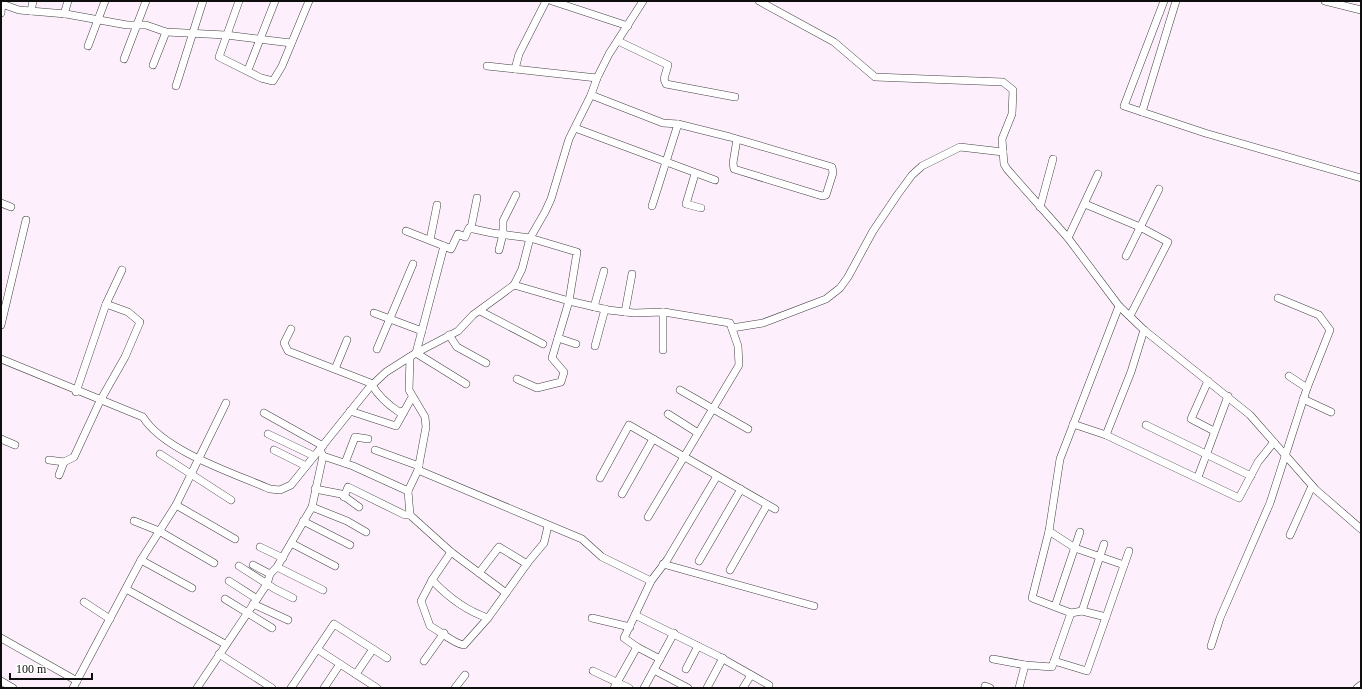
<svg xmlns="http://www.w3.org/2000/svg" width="1362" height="689" font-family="Georgia,serif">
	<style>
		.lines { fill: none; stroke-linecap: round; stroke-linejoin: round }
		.minor-casing { stroke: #414141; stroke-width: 8 }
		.minor { stroke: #fff; stroke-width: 7 }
	</style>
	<rect width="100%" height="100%" fill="#feeffd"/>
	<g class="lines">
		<defs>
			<g id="minor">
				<polyline points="239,1 219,57 261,78 273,81 282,66 309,1"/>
				<polyline points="552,1 628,26"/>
				<polyline points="759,1 834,42 875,77 1003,82 1013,90 1012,114 1002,139 1004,164 1007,169 1068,238 1119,306 1144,330 1250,415 1316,490 1361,529"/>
				<polyline points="1164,1 1124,106 1205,133 1361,178"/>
				<polyline points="1325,1 1361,10"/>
				<polyline points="2,4 19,10 66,14 127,25 146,25 166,32 226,35 291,43"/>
				<polyline points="31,11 33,1"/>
				<polyline points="1,13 2,1"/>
				<polyline points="64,14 68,1"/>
				<polyline points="618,41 668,65 664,79 666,84 735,97"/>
				<polyline points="88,46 105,1"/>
				<polyline points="124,59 146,1"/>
				<polyline points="153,65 166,32"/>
				<polyline points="487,66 597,78"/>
				<polyline points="515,69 519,54 546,1"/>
				<polyline points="248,70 275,1"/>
				<polyline points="176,86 203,1"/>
				<polyline points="591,95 663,123 678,124 730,137 832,167 833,173 826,195 822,196 734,169 733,163 737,139"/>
				<polyline points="1142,112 1176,1"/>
				<polyline points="575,128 715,180"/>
				<polyline points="695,174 686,204 701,208"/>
				<polyline points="1,203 11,207"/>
				<polyline points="1085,204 1140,227 1168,242 1130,316"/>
				<polyline points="652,206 678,124"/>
				<polyline points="1040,207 1053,159"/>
				<polyline points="471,228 477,198"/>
				<polyline points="406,231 444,246"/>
				<polyline points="1068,238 1098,174"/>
				<polyline points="430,240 437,205"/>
				<polyline points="499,250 503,234 503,221 516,195"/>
				<polyline points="1126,256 1159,189"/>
				<polyline points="594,307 604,271"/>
				<polyline points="480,311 543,344"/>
				<polyline points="625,312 632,274"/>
				<polyline points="663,312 663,350"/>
				<polyline points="374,313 422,331"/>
				<polyline points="1,325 26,220"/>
				<polyline points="732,328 763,323 826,299 840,288 848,277 873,231 898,194 912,175 922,166 960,147 1003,152"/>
				<polyline points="291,329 284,343 288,351 373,384"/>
				<polyline points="449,335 457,347 486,363"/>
				<polyline points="558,338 576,344"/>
				<polyline points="595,346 605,309"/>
				<polyline points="377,349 413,264"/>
				<path d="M1,359L143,417C164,451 233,473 270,489L280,490L291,485L369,388L386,372L416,353L458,331L473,315L514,285L522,269L530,238L545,212L551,199L569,139L591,95L597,78L609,54L643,1"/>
				<polyline points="335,369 347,340"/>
				<polyline points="1289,376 1307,388"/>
				<polyline points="517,379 537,388 561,382 564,372 552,358 569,301 608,310 634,313 664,312 730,323 738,346 739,365 648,517"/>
				<polyline points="1208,381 1191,419 1214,431"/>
				<polyline points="466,384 416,353 444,246 451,249 458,234 465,237 469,228 492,233 530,238 577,252 569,301 514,285"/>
				<path d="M372,385C379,397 387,404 399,412L404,411"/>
				<polyline points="680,390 748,429"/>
				<polyline points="76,392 106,304 122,270"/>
				<polyline points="1303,399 1331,412"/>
				<polyline points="350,411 396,426 411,399 413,398"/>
				<polyline points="264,413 323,446"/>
				<polyline points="668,414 698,433"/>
				<polyline points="1073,424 1106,435 1239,498 1258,462 1274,442"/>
				<polyline points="1146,425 1251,476"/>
				<polyline points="268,434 314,456"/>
				<polyline points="1106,435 1131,372 1144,330"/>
				<polyline points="1,439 15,445"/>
				<polyline points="274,450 306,466"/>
				<polyline points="375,450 419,466"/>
				<polyline points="160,454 231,500"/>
				<polyline points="323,456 353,466 408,491 418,470 426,427 425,417 409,390 410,357"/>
				<polyline points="49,460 64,462 74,457 100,401 125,357 140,322 128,312 106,304"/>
				<polyline points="345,463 355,437 368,439"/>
				<polyline points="418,470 582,539 602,557 651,581"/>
				<polyline points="59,475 64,462"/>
				<polyline points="1198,477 1228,396"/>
				<polyline points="600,478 629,425 775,509"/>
				<polyline points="315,489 341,494 359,507"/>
				<polyline points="408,491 410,515"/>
				<polyline points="622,494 653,439"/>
				<polyline points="344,497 348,487 405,515 410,515 451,552 506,593"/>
				<polyline points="176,505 235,539"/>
				<polyline points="312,507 347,521 366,532"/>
				<polyline points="134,521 159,531 214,563"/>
				<polyline points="303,521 350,545"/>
				<polyline points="1049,531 1075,548 1124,565"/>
				<polyline points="1290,535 1312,486"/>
				<polyline points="291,543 335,566"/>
				<polyline points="260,547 283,558"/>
				<path d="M451,552L432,580L421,601L430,626C440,631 454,644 464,645L488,618L529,561L544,543L548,526"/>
				<polyline points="141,560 192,588"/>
				<polyline points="699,561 741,489"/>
				<polyline points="663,564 814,606"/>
				<polyline points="253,565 270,574"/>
				<polyline points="239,566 275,589 293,598"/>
				<polyline points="277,567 323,590"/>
				<polyline points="730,570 767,505"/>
				<polyline points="479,573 499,547 527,564"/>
				<path d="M432,580C447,596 467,611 488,618"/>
				<polyline points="229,581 257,599"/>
				<polyline points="126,589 225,644"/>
				<polyline points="225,599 272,628"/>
				<polyline points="84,602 110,619"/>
				<polyline points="253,604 288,620"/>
				<polyline points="1055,606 1080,532"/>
				<polyline points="1082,611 1104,544"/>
				<polyline points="635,615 718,656 769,685"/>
				<polyline points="1106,617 1129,551"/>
				<polyline points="592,618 630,627"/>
				<polyline points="1,638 77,681"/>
				<polyline points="1211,646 1220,618 1270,503 1307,388 1330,330 1319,315 1278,298"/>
				<polyline points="317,649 377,688"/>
				<polyline points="219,654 272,688"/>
				<polyline points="660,659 637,647 624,638 651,581 667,560 717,476"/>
				<polyline points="993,659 1025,665 1052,667 1071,613"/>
				<polyline points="424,661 444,633"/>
				<polyline points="1054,661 1087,671 1106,617 1082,611 1071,613 1032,598 1049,531 1060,459 1119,306"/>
				<polyline points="686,669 698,646"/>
				<polyline points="654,670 688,688"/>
				<polyline points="593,671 629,688"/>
				<polyline points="356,674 373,649"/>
				<polyline points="1,681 13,688"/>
				<polyline points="985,686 990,688"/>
				<polyline points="73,688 141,560 176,505 226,403"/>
				<polyline points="197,688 267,584 270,574 277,567 312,507 323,456 320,450"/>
				<polyline points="291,688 334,624 387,658"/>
				<polyline points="324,688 340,664"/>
				<polyline points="455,688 465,675"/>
				<polyline points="614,688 637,647"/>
				<polyline points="644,688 674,633"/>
				<polyline points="707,688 723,658"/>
				<polyline points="743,688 751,675"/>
				<polyline points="1019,688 1025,665"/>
				<polyline points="1357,688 1361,685"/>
			</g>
		</defs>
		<use href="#minor" class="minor-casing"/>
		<use href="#minor" class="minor"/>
	</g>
	<rect width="1362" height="689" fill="none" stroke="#0e0e0e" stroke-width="4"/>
	<path d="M10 673v6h82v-6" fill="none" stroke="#0e0e0e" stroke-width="2"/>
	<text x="16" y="673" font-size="12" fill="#0e0e0e" stroke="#ffffff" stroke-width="3" paint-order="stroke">100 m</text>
</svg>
